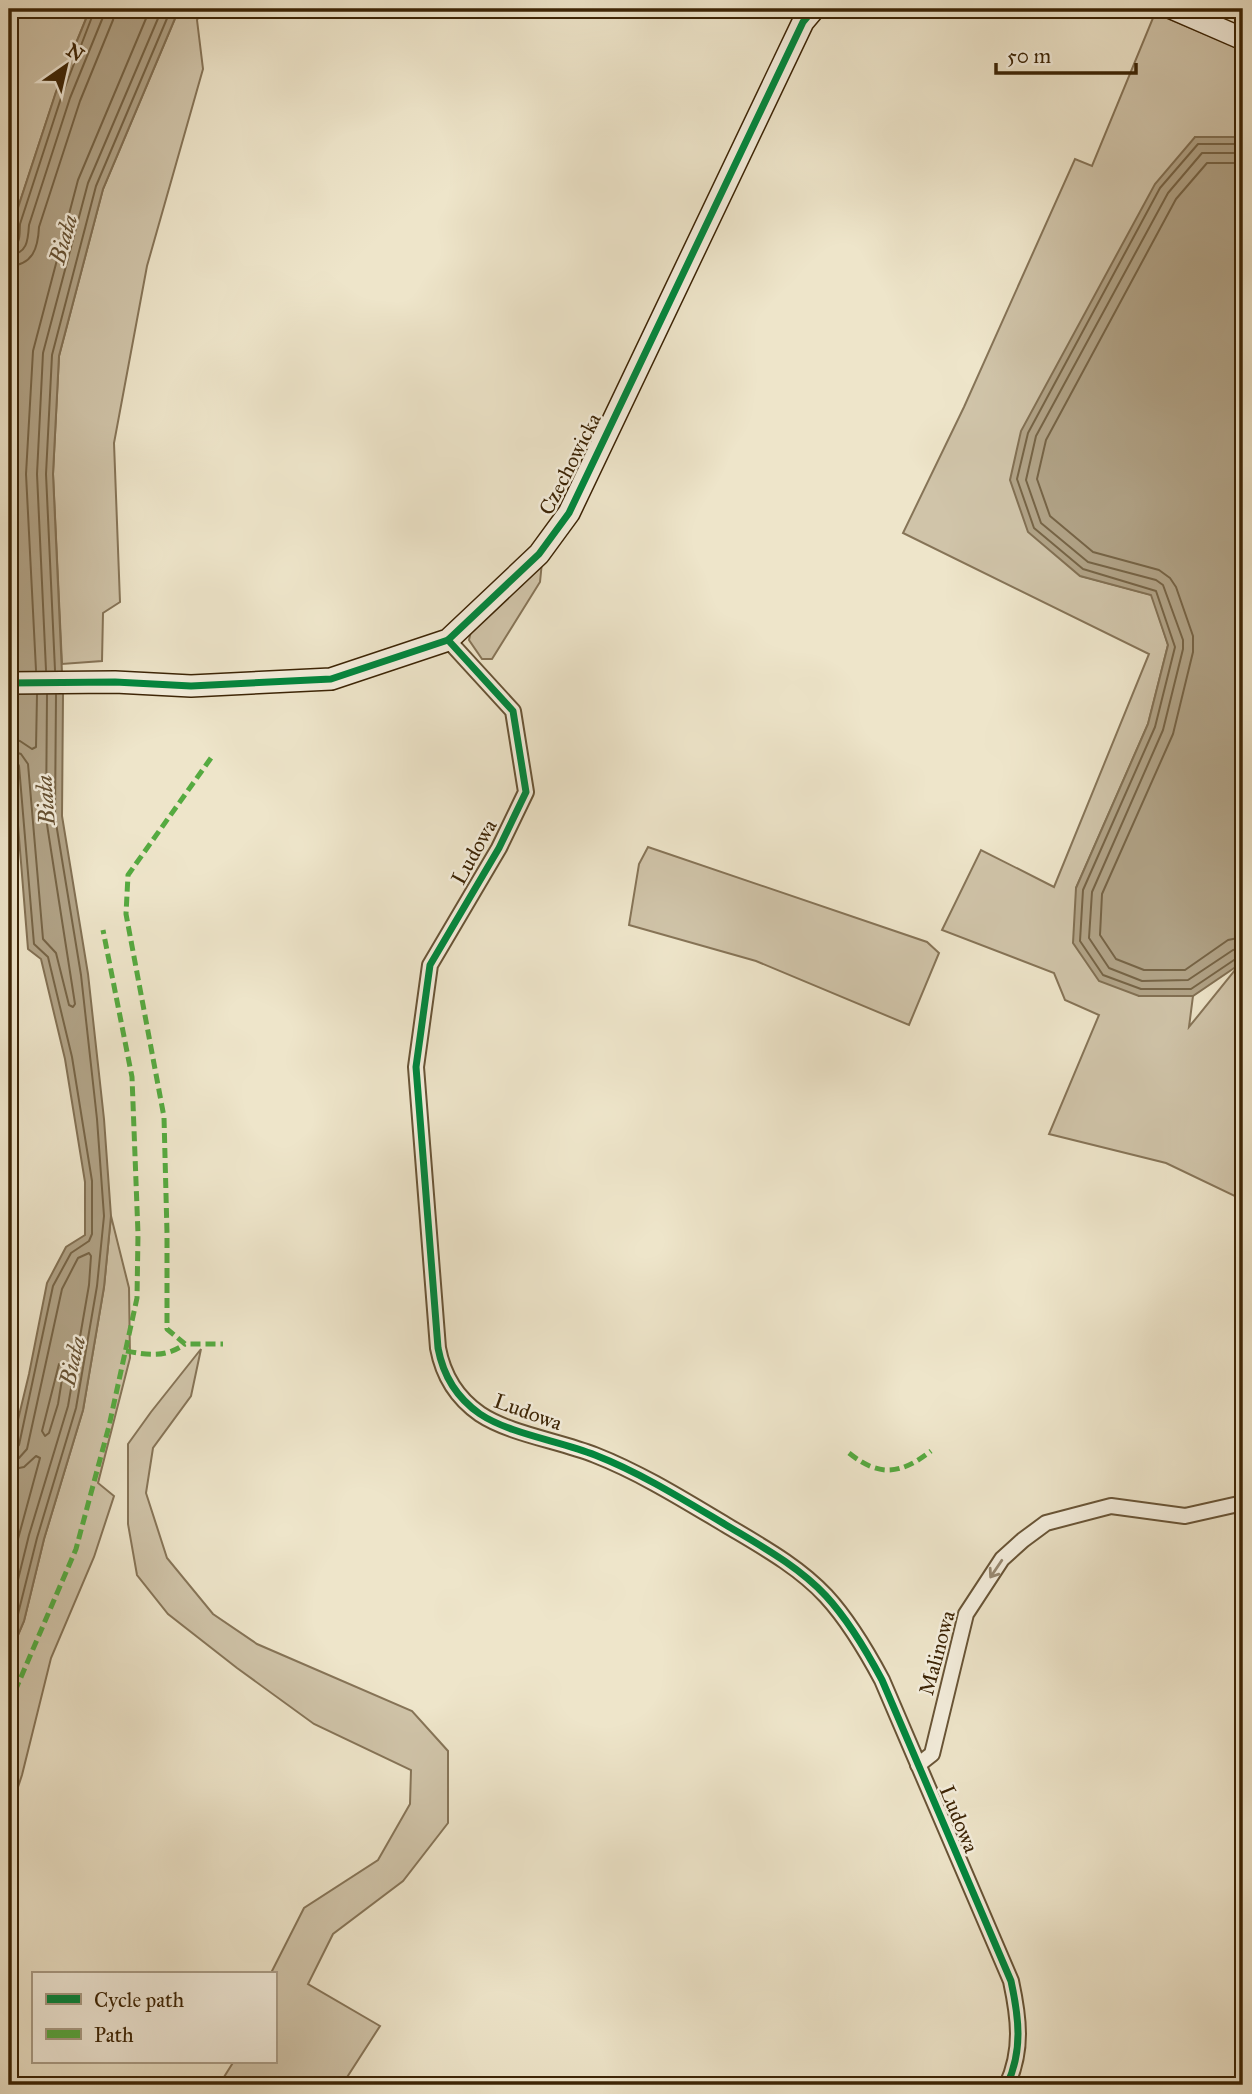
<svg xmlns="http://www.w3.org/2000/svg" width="1252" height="2094" font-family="'IM FELL Great Primer',serif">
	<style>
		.green { fill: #d0c4a9; stroke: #867457; stroke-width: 2 }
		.water { fill: #b1a387; stroke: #827053; stroke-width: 2 }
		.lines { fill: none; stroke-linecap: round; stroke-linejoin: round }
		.shore { stroke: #766446; stroke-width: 2 }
		.street-casing { stroke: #685436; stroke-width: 18 }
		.secondary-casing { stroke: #3c2405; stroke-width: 24 }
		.street { stroke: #f4eedd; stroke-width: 14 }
		.secondary { stroke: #f4eedd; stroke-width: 21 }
		.quiet { stroke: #55aa40; stroke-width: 5; stroke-dasharray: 10 5; stroke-linecap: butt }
		.cycleway-casing { stroke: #f4eedd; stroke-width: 11 }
		.cycleway { stroke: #00873e; stroke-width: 7 }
		.oneway { stroke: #988971 }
		.labels { text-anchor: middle; stroke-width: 5; stroke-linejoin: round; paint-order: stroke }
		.street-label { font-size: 21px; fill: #3c2405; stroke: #f4eedd }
		.water-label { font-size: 23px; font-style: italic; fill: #655032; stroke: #f4eedd }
	</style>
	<rect width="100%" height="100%" fill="#eee5ca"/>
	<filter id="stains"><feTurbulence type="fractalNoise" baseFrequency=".00286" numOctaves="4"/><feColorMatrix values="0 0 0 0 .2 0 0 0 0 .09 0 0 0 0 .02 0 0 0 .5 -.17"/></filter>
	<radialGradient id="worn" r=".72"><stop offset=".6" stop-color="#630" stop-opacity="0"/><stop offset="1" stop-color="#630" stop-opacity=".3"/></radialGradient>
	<g class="green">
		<polygon points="9,9 90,9 56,92 13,223 9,312"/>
		<polygon points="179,9 202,9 197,20 203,69 147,266 114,443 120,602 103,613 102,661 62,664 53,474 59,356 103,189"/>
		<polygon points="1155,13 1243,50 1243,137 1195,137 1081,576 1152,595 1168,645 1148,724 1076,888 1139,996 1193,996 1189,1027 1240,964 1243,821 1243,1200 1166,1163 1049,1134 1099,1015 1065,1000 1054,973 942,930 981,850 1054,887 1149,654 903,533 964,407 1075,159 1092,166"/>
		<polygon points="542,562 540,582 492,659 482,659 469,640 472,626 522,585"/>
		<polygon points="648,847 927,942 939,953 909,1025 756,961 629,925 639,864"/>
		<polygon points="111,1216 129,1288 130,1358 98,1483 114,1496 94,1557 51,1658 22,1775 9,1814 9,1656 24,1621 44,1539 83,1410 104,1287"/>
		<polygon points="201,1349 191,1396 153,1448 146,1493 167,1558 213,1614 257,1644 412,1711 448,1751 448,1823 403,1881 333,1934 308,1984 380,2026 342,2085 219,2085 234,2061 275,2061 275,1973 271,1973 304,1908 378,1860 410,1804 411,1770 314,1724 237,1668 168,1614 137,1575 128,1524 128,1444 151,1412"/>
	</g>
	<g class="water">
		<polygon points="90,9 179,9 103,189 59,356 53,474 63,695 62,816 88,974 104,1119 111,1216 104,1287 83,1410 44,1539 24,1621 9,1656 9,1457 29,1374 47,1283 66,1247 85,1235 85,1182 65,1059 41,959 28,949 9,714 9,312 13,223 56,92"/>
		<polygon points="1195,137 1243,137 1243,962 1193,996 1139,996 1099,981 1073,943 1076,888 1148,724 1168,645 1151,595 1080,576 1028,532 1010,480 1021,431 1155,184"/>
	</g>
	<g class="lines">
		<g class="shore">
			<polyline points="1243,144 1198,144 1160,188 1028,433 1017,479 1034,528 1083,569 1156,591 1175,647 1155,727 1083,890 1080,941 1103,975 1141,989 1191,989 1237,958 1243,956"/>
			<polyline points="1243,153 1202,153 1168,193 1036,436 1026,480 1041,523 1088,562 1156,580 1163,585 1183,640 1183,649 1163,730 1092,892 1089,938 1109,968 1142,981 1188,980 1233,950 1243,948"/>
			<polyline points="1243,163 1207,163 1176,199 1046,440 1037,479 1050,516 1093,552 1159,570 1170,578 1176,587 1193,636 1193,652 1173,734 1102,894 1100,935 1116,959 1144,970 1185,970 1228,940 1243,937"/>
			<path d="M9,246C22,246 19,234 20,224L62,95L95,9"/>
			<path d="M9,255C27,254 28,241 29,225L70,98L103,17L104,9"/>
			<path d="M9,266C33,265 38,248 39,227L80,101L113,20L115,9"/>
			<polyline points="36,670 26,474 33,351 78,180 150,9"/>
			<polyline points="46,670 37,474 43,353 88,183 162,9"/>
			<polyline points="55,670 46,474 52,355 96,186 171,9"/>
			<polyline points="9,739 20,741 32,749 36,747 37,695"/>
			<polyline points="9,750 21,754 28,764 43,939 56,953 69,1005 73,1007 75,1004 46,818 47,695"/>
			<polyline points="9,759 16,760 19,766 34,944 48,957 72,1057 92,1181 92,1234 89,1241 71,1253 53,1286 19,1445 15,1450 9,1451"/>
			<polygon points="59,1364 64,1367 58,1404 49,1433 45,1436 42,1431"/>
			<polyline points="9,1460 19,1458 27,1449 62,1289 78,1258 89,1253 91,1256 89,1285 68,1406 29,1535 9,1616"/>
			<polyline points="9,1470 24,1467 36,1456 40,1458 9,1572"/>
			<polyline points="9,1638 17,1618 37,1538 76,1408 97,1286 104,1216 97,1119 81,975 55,817 56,695"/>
		</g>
		<defs>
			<g id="street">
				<path d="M448,640L513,711L526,792L499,848L430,965L416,1067L438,1348C443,1375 457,1398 480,1414C510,1434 560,1441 595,1455C641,1473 684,1500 726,1525C761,1546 798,1566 826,1596C849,1621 866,1650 882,1680L1011,1981C1019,2018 1023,2050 1007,2085"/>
				<polyline points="918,1765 932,1754 966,1614 1002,1559 1023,1540 1046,1523 1111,1506 1185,1516 1243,1503"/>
			</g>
			<g id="secondary">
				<polyline points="1174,9 1243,39"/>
				<polyline points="9,683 115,682 191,686 331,679 448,640 539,554 569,513 803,22 814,9"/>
			</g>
		</defs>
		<use href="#street" class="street-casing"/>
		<use href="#secondary" class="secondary-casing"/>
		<use href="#street" class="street"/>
		<use href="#secondary" class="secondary"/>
		<g class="quiet">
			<polyline points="211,758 128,875 126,914 164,1117 167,1233 167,1329 185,1344 223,1344"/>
			<path d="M126,1351C149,1355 165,1358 185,1344"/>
			<path d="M849,1453C879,1477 900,1475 931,1451"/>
			<polyline points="9,1705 76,1549 109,1426 137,1298 138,1234 132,1077 103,930"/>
		</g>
		<defs>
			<g id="cycleway">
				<path d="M448,640L513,711L526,792L499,848L430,965L416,1067L438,1348C443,1375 457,1398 480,1414C510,1434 560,1441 595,1455C641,1473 684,1500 726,1525C761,1546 798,1566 826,1596C849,1621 866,1650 882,1680L1011,1981C1019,2018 1023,2050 1007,2085"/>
				<polyline points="9,683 115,682 191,686 331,679 448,640 539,554 569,513 803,22 814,9"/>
			</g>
		</defs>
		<use href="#cycleway" class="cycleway-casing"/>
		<use href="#cycleway" class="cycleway"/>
	</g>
	<defs><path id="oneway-shaft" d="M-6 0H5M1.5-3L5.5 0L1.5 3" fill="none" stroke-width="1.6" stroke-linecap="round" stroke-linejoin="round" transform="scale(1.75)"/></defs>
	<use class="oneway" href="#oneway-shaft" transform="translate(996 1569) rotate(124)"/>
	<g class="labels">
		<g class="street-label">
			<text transform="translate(570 464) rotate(-63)" y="7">Czechowicka</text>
			<text transform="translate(474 852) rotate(-61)" y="7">Ludowa</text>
			<text transform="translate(528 1412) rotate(20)" y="7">Ludowa</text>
			<text transform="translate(937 1653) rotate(-75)" y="7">Malinowa</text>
			<text transform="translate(959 1819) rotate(68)" y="7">Ludowa</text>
		</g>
		<g class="water-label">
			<text transform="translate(63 239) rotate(-74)" y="8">Biała</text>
			<text transform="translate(45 800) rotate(-94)" y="8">Biała</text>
			<text transform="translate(72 1361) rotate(-77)" y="8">Biała</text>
		</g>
	</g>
	<rect width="1252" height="2094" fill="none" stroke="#eee5ca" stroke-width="35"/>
	<rect x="10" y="10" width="1231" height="2073" fill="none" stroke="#3c2405" stroke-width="3.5"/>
	<rect x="18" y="18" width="1217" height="2059" fill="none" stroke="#3c2405" stroke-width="2"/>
	<rect x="32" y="1972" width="245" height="91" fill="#f4eedd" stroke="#aa9d87" stroke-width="2"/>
	<rect x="46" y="1994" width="35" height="10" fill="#00873e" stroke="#aa9d87" stroke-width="2"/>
	<text x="94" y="2007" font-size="21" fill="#3c2405">Cycle path</text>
	<rect x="46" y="2029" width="35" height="10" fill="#55aa40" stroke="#aa9d87" stroke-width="2"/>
	<text x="94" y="2042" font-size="21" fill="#3c2405">Path</text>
	<g transform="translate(66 66) rotate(34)" stroke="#f4eedd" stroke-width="5" paint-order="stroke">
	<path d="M0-5L12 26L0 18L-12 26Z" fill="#3c2405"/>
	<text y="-10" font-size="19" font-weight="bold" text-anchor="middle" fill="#3c2405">N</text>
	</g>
	<path d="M996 63v10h140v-10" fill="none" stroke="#3c2405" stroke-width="3.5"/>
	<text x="1007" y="63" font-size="21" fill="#3c2405" stroke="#f4eedd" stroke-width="5" paint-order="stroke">50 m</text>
	<rect width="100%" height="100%" filter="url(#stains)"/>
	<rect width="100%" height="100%" fill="url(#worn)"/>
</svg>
